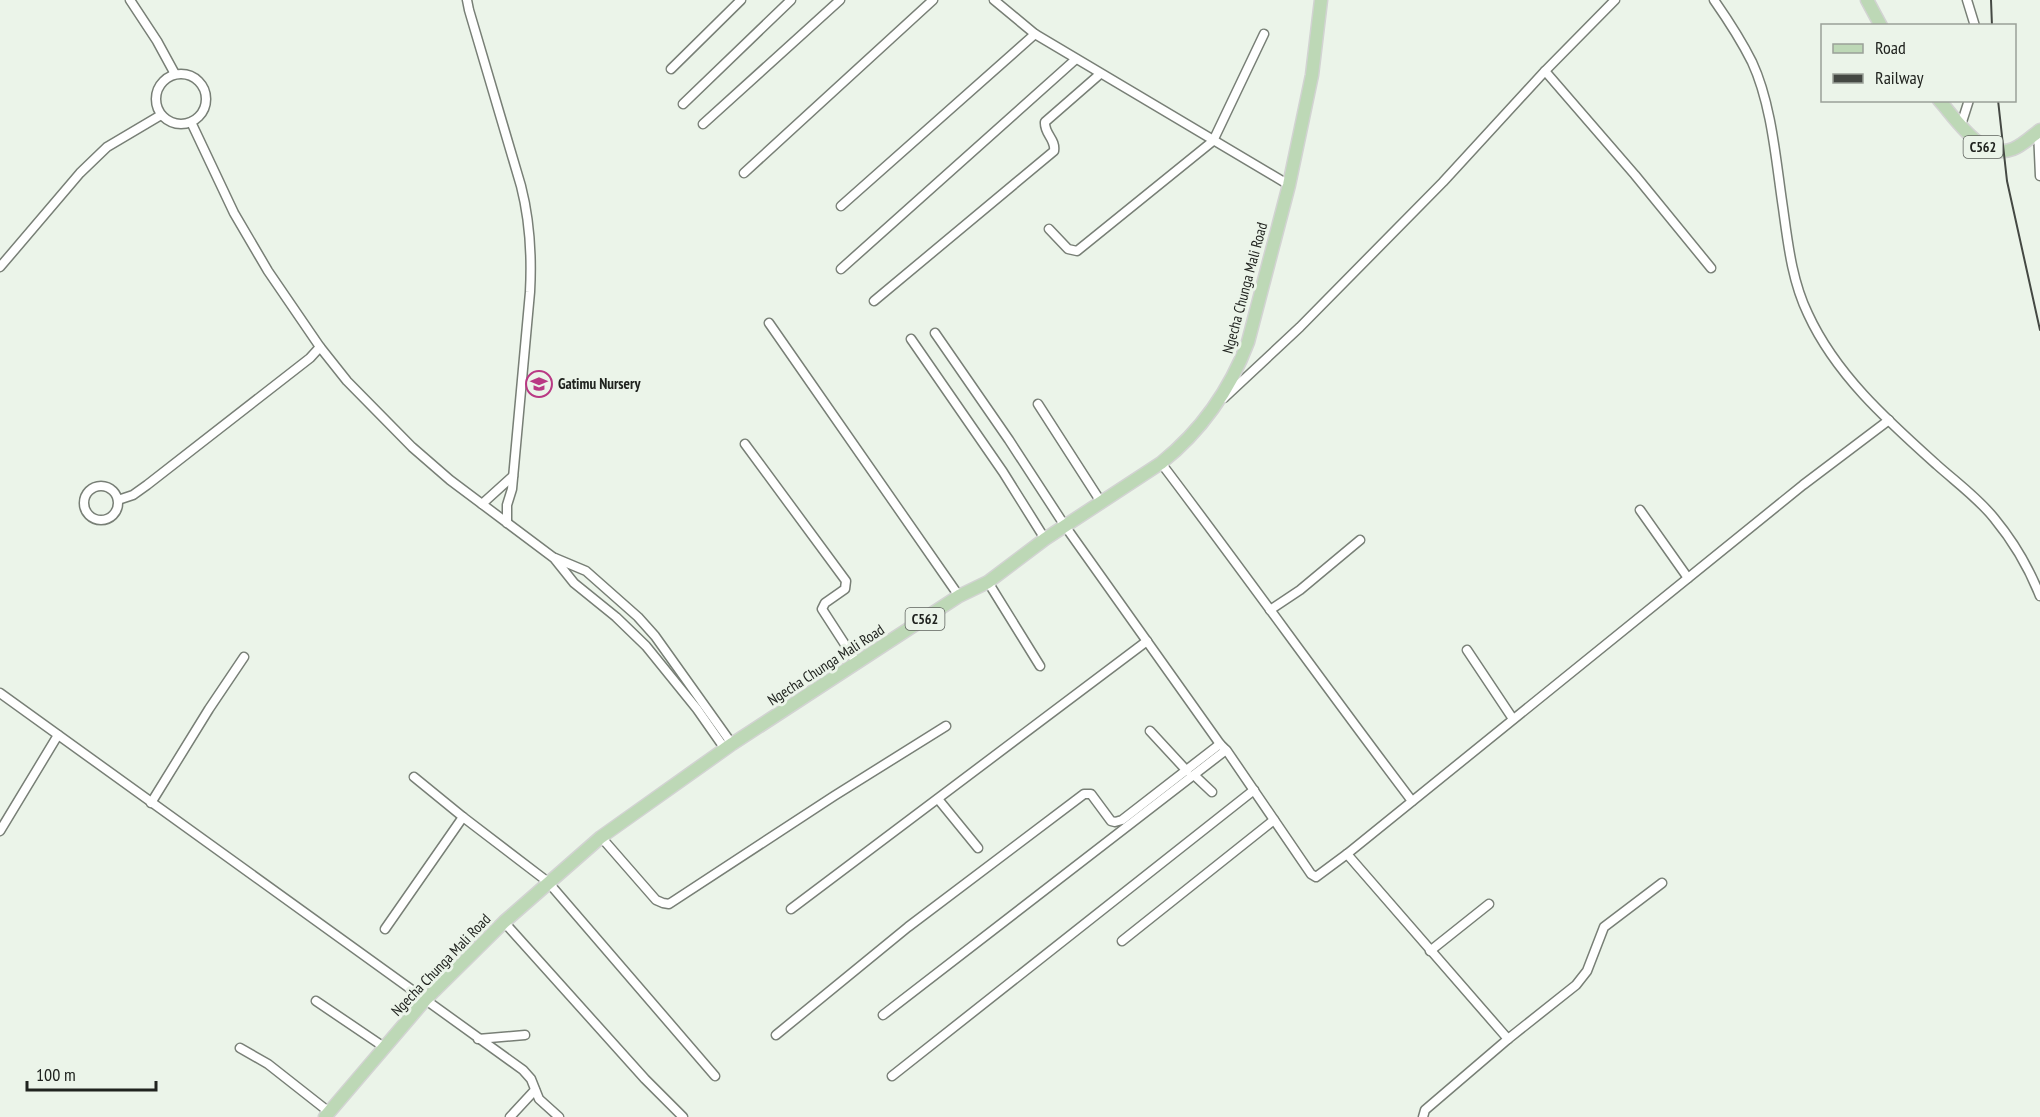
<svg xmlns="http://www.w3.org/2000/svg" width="2040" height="1117" font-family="'PT Sans Narrow',sans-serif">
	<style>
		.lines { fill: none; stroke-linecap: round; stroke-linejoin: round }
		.street-casing { stroke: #787f76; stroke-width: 11 }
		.primary-casing { stroke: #d2d3d2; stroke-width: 15 }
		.street { stroke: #fff; stroke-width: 8 }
		.primary { stroke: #bdd8b6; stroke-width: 12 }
		.rail { stroke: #444843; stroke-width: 2 }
		.labels { text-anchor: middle; stroke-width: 6; stroke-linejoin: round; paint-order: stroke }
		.shield { fill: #ebf4e9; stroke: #5d625c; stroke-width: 1.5 }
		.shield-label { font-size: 14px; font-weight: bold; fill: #20231f }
		.street-label { font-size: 15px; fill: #20231f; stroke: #ebf4e9 }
		.poi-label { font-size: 15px; font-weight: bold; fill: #20231f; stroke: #ebf4e9; text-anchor: start }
	</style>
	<rect width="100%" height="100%" fill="#ebf4e9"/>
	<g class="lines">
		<defs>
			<g id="street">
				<polyline points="130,0 157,41 175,74"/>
				<path d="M467,0L469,10L521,186C530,221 532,255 530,292L512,489L507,505V523"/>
				<polyline points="994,0 1035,34 1289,185"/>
				<path d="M1714,0C1728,20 1741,40 1752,62C1772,105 1776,162 1783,208C1788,244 1792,281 1808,314C1836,375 1888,421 1937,465C1956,482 1978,498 1994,518C2013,541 2029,568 2040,596"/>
				<polyline points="1967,0 1975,26"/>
				<polyline points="671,69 741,0"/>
				<polyline points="1545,71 1635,175 1711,268"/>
				<circle cx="181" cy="99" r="25"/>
				<polyline points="683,104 791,0"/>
				<polyline points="191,122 234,213 268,271 320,347 347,381 412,447 450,480 554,558 574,583 616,617 646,646 697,709 725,749"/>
				<polyline points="703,124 840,0"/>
				<polyline points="1961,125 1969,100"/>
				<polyline points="2038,131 2040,176"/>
				<polyline points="744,173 933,0"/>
				<polyline points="841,206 1035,34"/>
				<polyline points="1049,229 1068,249 1077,251 1213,141 1264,34"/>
				<polyline points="0,267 80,173 107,147 161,115"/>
				<polyline points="841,269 1076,59"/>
				<path d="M874,301L1054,151C1056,139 1044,134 1045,122L1100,74"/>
				<polyline points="769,323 959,596"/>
				<polyline points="935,333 1009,440 1065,526 1220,744 1227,751 1311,874 1316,877 1347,854 1803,485 1889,420"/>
				<polyline points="911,339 1003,472 1045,539"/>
				<polyline points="1224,398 1300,327 1443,182 1545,71 1615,0"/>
				<polyline points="1038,404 1101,502"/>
				<polyline points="745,444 846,581 845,589 825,603 822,609 857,663"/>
				<path d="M1161,463C1246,575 1327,689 1412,801"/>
				<circle cx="101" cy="503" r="17"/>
				<polyline points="118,500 133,495 147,485 310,358 320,347"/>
				<polyline points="482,504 513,476"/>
				<polyline points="1640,510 1688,578"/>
				<polyline points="555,558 586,571 638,617 655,636 732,744"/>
				<polyline points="988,582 1040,666"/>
				<polyline points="1270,610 1300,590 1360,540"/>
				<polyline points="1467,650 1513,719"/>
				<polyline points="0,693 523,1070 531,1079 539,1099 559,1117"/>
				<polyline points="1150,731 1187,771"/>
				<polyline points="1194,775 1212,792"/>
				<polyline points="414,777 463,817 548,882 715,1076"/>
				<polyline points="938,799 978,848"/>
				<polyline points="151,803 209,709 244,657"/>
				<polyline points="0,831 58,735"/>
				<polyline points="601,837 656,900 663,903 669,904 834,796 946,726"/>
				<polyline points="1347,854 1508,1039 1425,1110 1423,1117"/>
				<polyline points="791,909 1147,641"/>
				<polyline points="504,922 645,1079 683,1117"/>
				<polyline points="385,929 463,817"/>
				<polyline points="1122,941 1274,820"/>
				<polyline points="1430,951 1489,904"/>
				<polyline points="316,1001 384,1047"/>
				<polyline points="883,1015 1226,750"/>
				<polyline points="776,1035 908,927 1084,794 1091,794 1111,821 1115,822 1122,820 1220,744"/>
				<polyline points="478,1039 525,1035"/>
				<polyline points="1508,1039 1576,985 1587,971 1604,927 1662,883"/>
				<polyline points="240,1048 268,1064 329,1112"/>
				<polyline points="892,1076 1254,790"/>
				<polyline points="510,1117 535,1090"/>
			</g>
			<g id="primary">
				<polyline points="1867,0 1881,26"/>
				<path d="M1939,100C1957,120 1982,161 2013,149C2023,145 2032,136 2040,130"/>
				<path d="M325,1117L425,1000L504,922L601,837L732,744L959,596L988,582L1045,539L1161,463C1201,431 1230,390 1248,342L1289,185L1312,75L1321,0"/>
			</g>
		</defs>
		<use href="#street" class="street-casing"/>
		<use href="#primary" class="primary-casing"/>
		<use href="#street" class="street"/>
		<use href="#primary" class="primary"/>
		<g class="rail">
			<polyline points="1991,0 1992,26"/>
			<polyline points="1998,100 2007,181 2040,330"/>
		</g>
	</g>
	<defs>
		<symbol id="school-ring" viewBox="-11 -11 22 22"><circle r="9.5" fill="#ebf4e9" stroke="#b93984" stroke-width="1.5"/><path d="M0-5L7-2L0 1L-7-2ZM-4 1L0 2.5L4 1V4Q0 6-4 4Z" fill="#b93984"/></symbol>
	</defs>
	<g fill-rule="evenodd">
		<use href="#school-ring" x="524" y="369" width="30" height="30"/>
	</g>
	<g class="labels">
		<g class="shield">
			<rect x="1963.5" y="136" width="39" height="22" rx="4.5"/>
			<rect x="905.5" y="608" width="39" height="22" rx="4.5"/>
		</g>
		<g class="shield-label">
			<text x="1983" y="152">C562</text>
			<text x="925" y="624">C562</text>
		</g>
		<g class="street-label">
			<text transform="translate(1245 288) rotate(-75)" y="5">Ngecha Chunga Mali Road</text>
			<text transform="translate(826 665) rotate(-33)" y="5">Ngecha Chunga Mali Road</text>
			<text transform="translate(441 965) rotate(-46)" y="5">Ngecha Chunga Mali Road</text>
		</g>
		<g class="poi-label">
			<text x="558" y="389">Gatimu Nursery</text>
		</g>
	</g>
	<rect x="1821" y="24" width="195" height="78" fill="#ebf4e9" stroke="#9aa098" stroke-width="1.5"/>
	<rect x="1833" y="44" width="30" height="9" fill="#bdd8b6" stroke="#9aa098" stroke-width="1.5"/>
	<text x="1875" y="54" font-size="18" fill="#20231f">Road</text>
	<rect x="1833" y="74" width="30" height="9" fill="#444843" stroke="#9aa098" stroke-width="1.5"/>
	<text x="1875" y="84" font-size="18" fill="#20231f">Railway</text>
	<path d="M27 1081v9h129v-9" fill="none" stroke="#20231f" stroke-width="3"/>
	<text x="36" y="1081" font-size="18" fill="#20231f" stroke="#ebf4e9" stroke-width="4.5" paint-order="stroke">100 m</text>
</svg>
